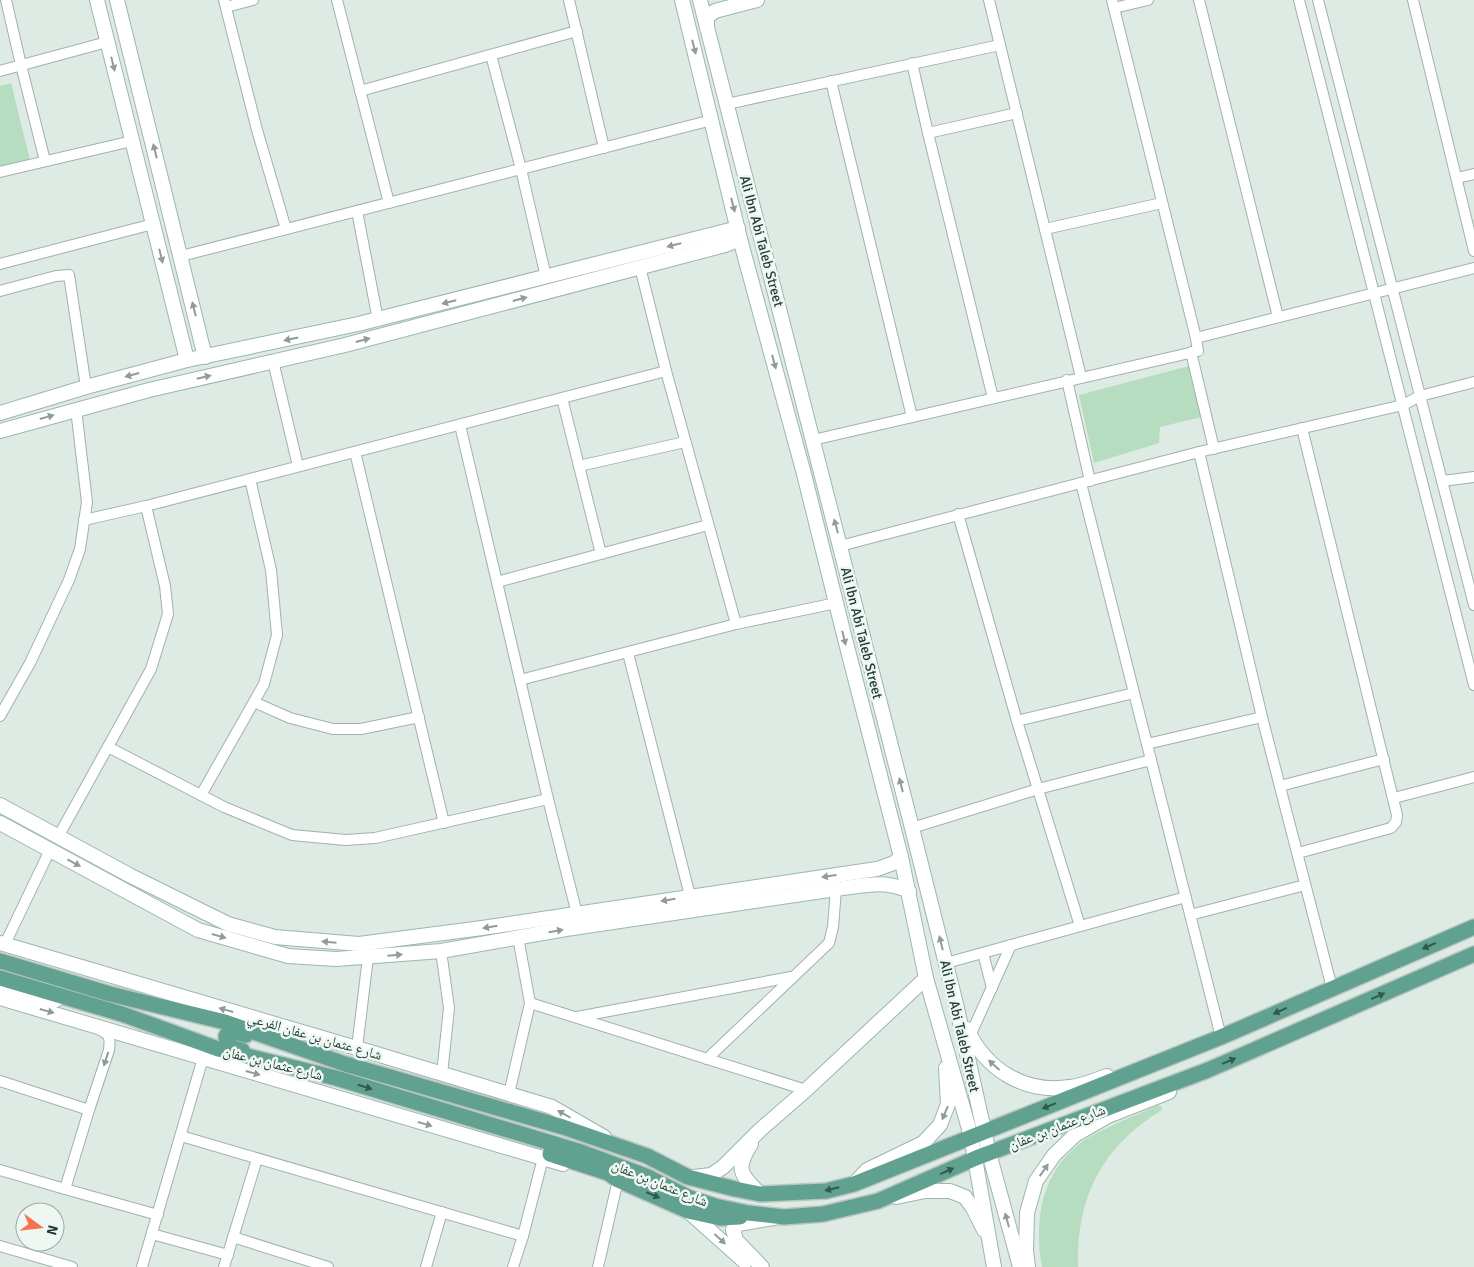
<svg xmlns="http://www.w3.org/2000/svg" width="1474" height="1267" font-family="Signika,'Noto Naskh Arabic',sans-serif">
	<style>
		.green { fill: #b6ddbf }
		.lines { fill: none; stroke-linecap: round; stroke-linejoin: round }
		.street-casing { stroke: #a1b2ab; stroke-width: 12 }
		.secondary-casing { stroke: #9db6ac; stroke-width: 16 }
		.primary-casing { stroke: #bcc4c2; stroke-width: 18 }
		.street { stroke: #fff; stroke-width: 10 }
		.secondary { stroke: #fff; stroke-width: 14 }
		.primary { stroke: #60a28f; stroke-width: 15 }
		.oneway { fill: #8f9c98 }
		.oneway2 { fill: #32594e }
		.labels { text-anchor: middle; stroke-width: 5; stroke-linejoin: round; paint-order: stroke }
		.street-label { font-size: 14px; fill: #1f3a32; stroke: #eef7f2 }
	</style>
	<rect width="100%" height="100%" fill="#deeae4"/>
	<g class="green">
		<polygon points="11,83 30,160 0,168 0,86"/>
		<polygon points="1189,366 1202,417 1160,427 1159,443 1094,463 1079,395"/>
		<path d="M1158,1105L1161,1106L1162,1110C1102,1146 1076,1198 1078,1267H1042C1035,1227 1039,1186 1067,1155C1074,1149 1080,1142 1088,1138C1110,1125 1135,1116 1158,1105Z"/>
	</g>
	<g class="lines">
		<defs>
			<g id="street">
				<polyline points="6,0 21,65 45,161"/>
				<polyline points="224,0 257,130 286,229"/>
				<polyline points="337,0 389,203"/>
				<polyline points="569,0 604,148"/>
				<polyline points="989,0 1081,377"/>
				<polyline points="1112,0 1196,338 1474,268"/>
				<polyline points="1199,0 1278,317"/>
				<polyline points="1299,0 1474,685"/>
				<polyline points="1318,0 1474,605"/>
				<polyline points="1413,0 1474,251"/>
				<polyline points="226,7 253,0"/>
				<polyline points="1114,8 1148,0"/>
				<polyline points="491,55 521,169 546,277"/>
				<polyline points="912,63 928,133"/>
				<polyline points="0,71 107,42"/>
				<polyline points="831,81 912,417"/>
				<polyline points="360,91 577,31"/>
				<polyline points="727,104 1000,45"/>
				<polyline points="0,172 132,141"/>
				<polyline points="1457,178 1474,174"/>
				<polyline points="357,211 378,320"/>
				<polyline points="1045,229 1162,203"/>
				<polyline points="181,256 712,120"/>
				<polyline points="0,264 153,224"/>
				<polyline points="640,267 666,371 736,624"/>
				<polyline points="0,291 56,276 69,275 86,387"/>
				<polyline points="1191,352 1214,449"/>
				<polyline points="273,361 298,466"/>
				<polyline points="1067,380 1090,481"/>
				<polyline points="562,398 601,554"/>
				<polyline points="993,398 928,133 1017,113"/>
				<polyline points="460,425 548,799 577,914"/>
				<polyline points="813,440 1198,351 1196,338"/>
				<polyline points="355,452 444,823"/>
				<polyline points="1199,452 1262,717 1332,988"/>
				<polyline points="579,466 685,442"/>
				<polyline points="1442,481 1474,477"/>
				<polyline points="1081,483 1221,1037"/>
				<polyline points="958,514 1017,721 1080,926"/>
				<polyline points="84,520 146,506 666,371"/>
				<polyline points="840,546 1199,452 1403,405 1420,396 1474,382"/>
				<polyline points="497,582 708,525"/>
				<polyline points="628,653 690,896"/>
				<polyline points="520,680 736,624 836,603"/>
				<polyline points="254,702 290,718 333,729 361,729 419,717"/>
				<polyline points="0,716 30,663 69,580 80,549 87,502 76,409"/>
				<polyline points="1017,721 1134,693"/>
				<polyline points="1147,744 1262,717"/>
				<polyline points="108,747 224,807 292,835 346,840 375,838 548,799"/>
				<polyline points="1280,786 1384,759"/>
				<polyline points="201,795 264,684 277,635 271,570 250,479"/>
				<polyline points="1394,798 1474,777"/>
				<polyline points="912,828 1038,789 1151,760"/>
				<polyline points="58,837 151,669 168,614 165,586 146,506"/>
				<polyline points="1298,853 1391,828 1396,822 1397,815 1302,428"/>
				<polyline points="1190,915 1305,885"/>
				<polyline points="5,944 50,850"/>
				<polyline points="441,951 449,1008 442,1074"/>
				<polyline points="983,953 992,988"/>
				<polyline points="946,963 1186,897"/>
				<polyline points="530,1003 806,1090"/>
				<polyline points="577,1017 791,977"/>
				<polyline points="970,1036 1011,945"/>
				<polyline points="357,1048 368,957"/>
				<polyline points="707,1059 829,943 833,927 836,889"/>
				<polyline points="0,1081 89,1110"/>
				<polyline points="509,1094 530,1003 518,937"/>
				<polyline points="181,1136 523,1236"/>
				<polyline points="0,1170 65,1189 158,1215"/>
				<path d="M65,1189L89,1110L109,1050C110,1039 111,1035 100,1030"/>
				<polyline points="152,1234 228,1255"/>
				<polyline points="233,1237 328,1267"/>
				<polyline points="0,1246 72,1267"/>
				<polyline points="142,1267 203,1058"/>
				<polyline points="224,1267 257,1159"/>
				<polyline points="426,1267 442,1212"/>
				<polyline points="513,1267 523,1236 543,1158"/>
				<polyline points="598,1267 618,1180"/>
			</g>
			<g id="secondary">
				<polyline points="97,0 187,360"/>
				<polyline points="117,0 205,357"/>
				<polyline points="682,0 740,239 804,474 844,635 901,857 926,978 971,1136 994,1267"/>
				<polyline points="700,0 912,828 956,1004 989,1153 1020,1267"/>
				<polyline points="707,28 707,17 715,11 757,0"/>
				<polyline points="0,413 86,387 187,360 358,324 738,228"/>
				<polyline points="0,431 149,390 345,345 725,245 740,239"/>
				<polyline points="0,805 131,876 228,924 275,937 359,944 482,928 877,869 894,863 901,857"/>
				<path d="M0,823L198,930L288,956L336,959L441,951L566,929L836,889C863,886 883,879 909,891"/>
				<polyline points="0,943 370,1052 552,1107 604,1137"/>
				<polyline points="3,990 56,1000"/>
				<polyline points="0,998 563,1164"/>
				<path d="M967,1029C986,1070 1025,1094 1070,1087C1082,1086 1095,1080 1107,1076"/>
				<path d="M751,1144C735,1169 740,1174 760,1194"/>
				<polyline points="694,1177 711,1175 723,1167 760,1130 806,1090 926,978"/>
				<polyline points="854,1184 867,1170 923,1143 940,1125 948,1104 946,1068"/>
				<polyline points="896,1197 925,1191 950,1191 965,1197 973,1208 984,1230"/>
				<polyline points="688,1211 745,1262"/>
				<polyline points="762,1267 736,1240 733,1230 738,1224 774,1218"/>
				<polyline points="1028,1267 1026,1251 1027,1213 1036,1181 1054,1155 1075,1135 1108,1116 1169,1092"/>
			</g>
			<g id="primary">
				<polyline points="0,961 110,994 225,1022 345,1064 563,1127 647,1156 688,1177 735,1189 760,1194 826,1191 854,1184 1221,1037 1474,927"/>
				<polyline points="0,978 122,1014 218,1049 336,1078 581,1152 646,1176 690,1198 715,1206 748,1213 784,1217 823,1214 878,1201 976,1158 1208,1070 1474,954"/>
				<path d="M242,1050C233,1048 227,1047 226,1036L229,1032L238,1033L246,1035"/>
				<polyline points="550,1154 608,1173 618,1180 688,1211 720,1218 740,1217"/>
			</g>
		</defs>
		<use href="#street" class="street-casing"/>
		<use href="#secondary" class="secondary-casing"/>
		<use href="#primary" class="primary-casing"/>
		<use href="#street" class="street"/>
		<use href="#secondary" class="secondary"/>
		<use href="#primary" class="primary"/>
	</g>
	<defs><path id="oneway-solid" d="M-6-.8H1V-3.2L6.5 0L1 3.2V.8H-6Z" transform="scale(1.25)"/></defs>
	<g class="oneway">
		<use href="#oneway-solid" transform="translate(694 47) rotate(76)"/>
		<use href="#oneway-solid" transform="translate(113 64) rotate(76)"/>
		<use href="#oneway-solid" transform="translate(155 151) rotate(-104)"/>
		<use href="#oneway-solid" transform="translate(733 205) rotate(76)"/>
		<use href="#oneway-solid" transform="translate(674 245) rotate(166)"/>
		<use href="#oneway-solid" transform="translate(161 256) rotate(76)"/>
		<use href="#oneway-solid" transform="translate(520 299) rotate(-15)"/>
		<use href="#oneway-solid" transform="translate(449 302) rotate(166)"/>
		<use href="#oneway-solid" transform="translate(194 309) rotate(-104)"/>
		<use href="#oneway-solid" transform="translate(291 339) rotate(168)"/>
		<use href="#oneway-solid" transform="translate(363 340) rotate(-15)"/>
		<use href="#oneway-solid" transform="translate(774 362) rotate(75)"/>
		<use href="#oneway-solid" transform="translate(132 375) rotate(165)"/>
		<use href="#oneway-solid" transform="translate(204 377) rotate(-13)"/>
		<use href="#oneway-solid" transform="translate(47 417) rotate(-16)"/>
		<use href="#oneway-solid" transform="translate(836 526) rotate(-105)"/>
		<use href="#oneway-solid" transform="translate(844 638) rotate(76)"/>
		<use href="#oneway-solid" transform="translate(901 785) rotate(-104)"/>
		<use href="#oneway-solid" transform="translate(74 863) rotate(28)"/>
		<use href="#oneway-solid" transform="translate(829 876) rotate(172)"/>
		<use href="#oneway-solid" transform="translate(668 900) rotate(171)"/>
		<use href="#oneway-solid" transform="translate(490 927) rotate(171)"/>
		<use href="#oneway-solid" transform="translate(556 931) rotate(-10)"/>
		<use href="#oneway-solid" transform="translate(219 936) rotate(16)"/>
		<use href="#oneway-solid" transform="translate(329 942) rotate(-175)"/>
		<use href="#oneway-solid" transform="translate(941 943) rotate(-104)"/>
		<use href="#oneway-solid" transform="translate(395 955) rotate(-5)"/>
		<use href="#oneway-solid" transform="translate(226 1010) rotate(-164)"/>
		<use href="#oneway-solid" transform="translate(47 1011) rotate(16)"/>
		<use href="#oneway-solid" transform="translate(106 1059) rotate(108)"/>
		<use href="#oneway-solid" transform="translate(994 1065) rotate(-138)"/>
		<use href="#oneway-solid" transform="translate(253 1073) rotate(16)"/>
		<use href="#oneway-solid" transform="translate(945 1113) rotate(113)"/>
		<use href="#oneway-solid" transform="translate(564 1114) rotate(-150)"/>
		<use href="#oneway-solid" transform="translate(425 1124) rotate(16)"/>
		<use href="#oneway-solid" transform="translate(1044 1170) rotate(-55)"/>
		<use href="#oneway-solid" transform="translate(1007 1220) rotate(-105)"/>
		<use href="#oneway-solid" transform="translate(720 1239) rotate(42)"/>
	</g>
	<g class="oneway2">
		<use href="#oneway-solid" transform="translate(1429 946) rotate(156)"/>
		<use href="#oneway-solid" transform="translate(1378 996) rotate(-24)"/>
		<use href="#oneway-solid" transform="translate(1280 1011) rotate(156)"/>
		<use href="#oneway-solid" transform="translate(1229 1061) rotate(-23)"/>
		<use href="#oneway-solid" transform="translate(365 1087) rotate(17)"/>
		<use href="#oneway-solid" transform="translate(1049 1106) rotate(158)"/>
		<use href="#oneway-solid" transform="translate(947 1171) rotate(-24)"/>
		<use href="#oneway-solid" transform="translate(832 1189) rotate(167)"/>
		<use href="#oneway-solid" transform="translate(653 1195) rotate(23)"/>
	</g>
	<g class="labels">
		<g class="street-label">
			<text transform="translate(762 241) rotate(75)" y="5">Ali Ibn Abi Taleb Street</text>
			<text transform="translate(862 633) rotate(76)" y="5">Ali Ibn Abi Taleb Street</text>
			<text transform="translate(960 1026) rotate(77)" y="5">Ali Ibn Abi Taleb Street</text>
			<text transform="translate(315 1036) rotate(16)" y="5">شارع عثمان بن عفان الفرعي</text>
			<text transform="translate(273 1063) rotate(14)" y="5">شارع عثمان بن عفان</text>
			<text transform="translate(1057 1127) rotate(-21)" y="5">شارع عثمان بن عفان</text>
			<text transform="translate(660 1183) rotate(22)" y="5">شارع عثمان بن عفان</text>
		</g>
	</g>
	<g transform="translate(40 1227) rotate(105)"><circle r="24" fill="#eef7f2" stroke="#9baba5"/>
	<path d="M0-4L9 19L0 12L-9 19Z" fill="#f7734f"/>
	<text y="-8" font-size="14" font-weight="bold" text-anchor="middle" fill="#1f3a32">N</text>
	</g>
</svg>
